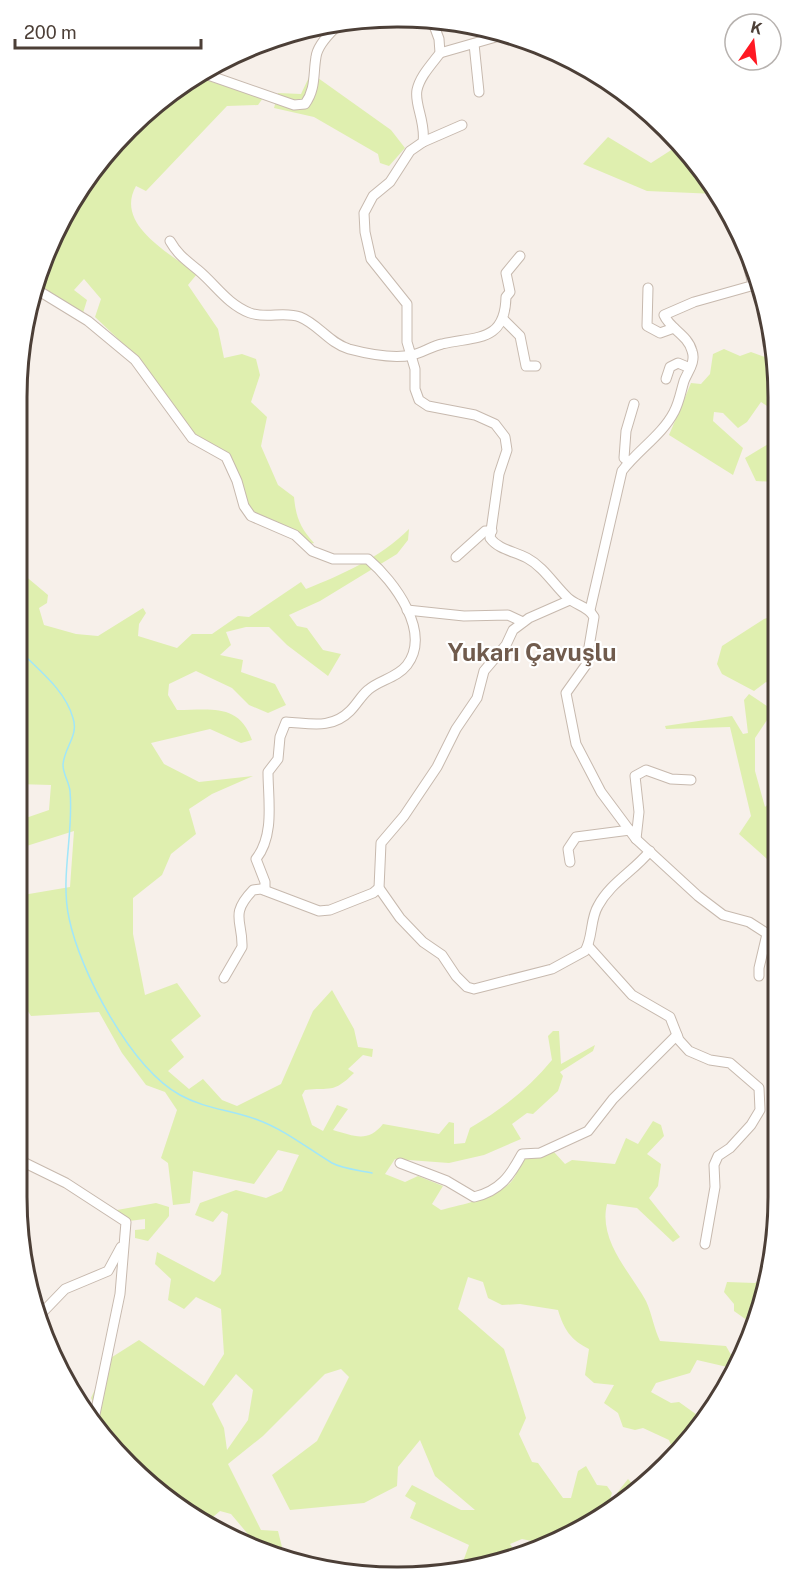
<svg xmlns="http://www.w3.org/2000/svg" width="795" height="1594" font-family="'Public Sans',sans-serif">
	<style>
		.green { fill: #dfefaf; fill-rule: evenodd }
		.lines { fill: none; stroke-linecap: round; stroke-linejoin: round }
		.stream { stroke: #a1e6f9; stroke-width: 1.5 }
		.minor-casing { stroke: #c7b9ae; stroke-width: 11 }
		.minor { stroke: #fff; stroke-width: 9 }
		.labels { text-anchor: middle; stroke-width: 4.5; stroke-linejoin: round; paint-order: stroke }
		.quarter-label { font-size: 24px; font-weight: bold; fill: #705b4d; stroke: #fff }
		.rim { fill: none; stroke: #4c3f37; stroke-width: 3 }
	</style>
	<rect width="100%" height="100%" fill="#f7f0ea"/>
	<g class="green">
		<polygon points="311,73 391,130 405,148 389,166 380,163 378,154 314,117 274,108 278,93 301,94"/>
		<path d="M205,77L212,82L263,98L258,105L227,106L146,191L136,186C114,225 171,254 197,274L188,285L218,329L224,358L242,354L256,359L260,375L251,402L267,417L261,446L278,485L294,497C296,517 300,528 314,543L310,544L256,515L246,503L238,474L191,431L135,355L95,317L101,299L84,279L74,290L87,300L83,313L40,287L56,229L146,111Z"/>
		<polygon points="608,137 651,163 679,145 700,166 716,194 647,191 583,164"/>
		<polygon points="724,349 740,356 751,352 765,357 775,352 775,411 761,402 747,422 738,428 723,413 714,412 713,421 743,448 733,475 669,435 691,383 701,384 710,374 713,354"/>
		<polygon points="775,440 776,482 756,481 745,458"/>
		<path d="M409,529L408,540L397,554L320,601L289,615L297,626L307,628L323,650L341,654L328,676L287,645L269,627H246L226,632L231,645L220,655L243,660L241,672L275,684L286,705L268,713L249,705L232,688L196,671L169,684L168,695L177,710C211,710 239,703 252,740L241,743L210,729L151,743L164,764L199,782L253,776L212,794L189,809L196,834L171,854L162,875L133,898V934L145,995L177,983L201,1016L171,1040L184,1057L168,1071L189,1089L203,1079L222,1100L237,1106L281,1084L313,1011L332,990L354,1029L358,1047L373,1049L372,1057L363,1055L348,1069L354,1073C333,1094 330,1087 305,1090L302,1095L312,1125L323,1131L337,1105L348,1109L333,1130C354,1136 368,1143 383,1124L439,1134L449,1122L454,1123V1144L465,1143L470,1128C502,1109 528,1089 552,1060L548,1036L553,1031H559L561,1064L595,1045L593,1051L560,1072L563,1076L558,1091L533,1114L527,1113L512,1124L521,1139L484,1155L449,1163L395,1159L385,1174L405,1182L418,1176L443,1186L432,1204L441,1210C463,1204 494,1199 511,1182C518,1175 519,1161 526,1157C534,1154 545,1156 554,1152L565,1164L572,1160L615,1164L626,1138L638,1144L653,1121L661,1125L664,1136L647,1154L661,1164L658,1186L649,1198L680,1237L673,1242L637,1208L607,1204C598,1241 631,1273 646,1301C652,1314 654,1329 660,1341L726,1346L734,1360L740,1362L736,1369L697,1360L690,1373L656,1383L651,1392L671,1403L679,1402L700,1417L675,1455L669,1440L643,1428L635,1430L623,1427L618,1413L604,1403L614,1385L594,1383L585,1375L589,1349C571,1340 564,1330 558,1310L520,1304L502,1305L488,1298L483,1282L468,1277L458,1309L504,1349L526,1418L519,1434L532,1462L538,1463L563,1498H571L578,1471L586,1466L597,1485L607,1486L612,1493L607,1508L566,1538L546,1544L522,1539L510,1544L516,1553L460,1570L469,1545L410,1518L416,1503L405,1496L412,1485L461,1510H475L435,1476L420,1440L398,1467L397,1486L364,1503L290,1510L272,1475L317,1441L349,1377L341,1369L325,1374L263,1436L228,1464L261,1530L278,1531L284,1555L258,1546L231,1514L220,1511L213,1517L218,1529L224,1533L207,1526L96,1429L98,1414L91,1398L109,1359L139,1340L204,1386L224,1354L221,1309L196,1297L184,1309L168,1300L171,1279L155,1264L157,1252L214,1282L221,1274L228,1214L222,1211L213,1222L195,1215L200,1203L236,1190L266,1198L282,1191L299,1155L278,1150L254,1184L193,1171L190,1203L173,1205L168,1163L161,1158L177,1110L165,1092L146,1085L122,1053L99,1012L31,1016L17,994V896L70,887L74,831L17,849V821L49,810L51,785L17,784L19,710L17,709V569L48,595L47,603L39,608L44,625L76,634L98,636L143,608L146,613L139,624L138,636L177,648L192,634H212L238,616L249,617L301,582L306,589C343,574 380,558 409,529ZM236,1374L253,1390L248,1420L227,1450L224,1428L212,1404Z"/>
		<polygon points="776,615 776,687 766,682 754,691 722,674 717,664 722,646 764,619"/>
		<polygon points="776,692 776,719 769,717 755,738 755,771 765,807 776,796 777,868 739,834 751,816 730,727 666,729 665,726 732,716 743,734 748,733 744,700 749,694 770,708"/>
		<polygon points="156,1203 169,1207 169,1216 148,1241 135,1238 135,1230 145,1229 145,1219 129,1221 117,1210"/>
		<polygon points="763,1276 751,1323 734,1311 734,1304 724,1292 727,1282 755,1283"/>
		<polygon points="628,1479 636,1488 619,1500 617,1493"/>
	</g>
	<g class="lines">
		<path class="stream" d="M17,648C37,669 65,689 73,718C79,736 64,747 63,765C63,774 69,782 70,791C74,833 60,877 69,918C80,972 131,1068 180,1095C205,1109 232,1110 258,1120C285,1130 307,1148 332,1163C343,1169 359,1170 372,1173"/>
		<defs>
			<g id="minor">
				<path d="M432,20L439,39L440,53C432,64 420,76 417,90C414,104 426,122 423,142L410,151L390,182L373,196L364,213L365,232L371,259L407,304V342L415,369V389L419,400L428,406L475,415L495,424L505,437L507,450L499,474L490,538C499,550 514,551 527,558C544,567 554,585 568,598C577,606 588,606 594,617L586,665L566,693L576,744L601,792L636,839L698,896L723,915L749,922L777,940"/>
				<polyline points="474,44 479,92"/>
				<polyline points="440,53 496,37"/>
				<path d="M208,75L294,105L305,104C316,89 313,74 316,57C317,48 327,36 334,29"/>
				<polyline points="423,142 462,125"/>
				<polyline points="740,235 753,284"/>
				<path d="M170,241C178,255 186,260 198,270C216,285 227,304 250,313C266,319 284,311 300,317C318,324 329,343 349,349C368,354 393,359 412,355C422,353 432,346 442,344C475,336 505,343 506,297L510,292L506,273L520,256"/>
				<polyline points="648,288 647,326 660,333 674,328"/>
				<path d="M39,291L88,321L135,360L192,438L226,457L237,481L244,506L251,516L295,535L312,551L333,559H368C394,581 432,632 407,665C397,678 379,680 368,690C361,696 357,704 350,711C331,730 309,723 286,722L280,737L278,759L268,772C268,799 275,835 256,859L265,882V890"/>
				<polyline points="503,319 520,336 526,366 536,366"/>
				<polyline points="666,379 670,367 678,363 690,368"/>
				<polyline points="629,462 624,458 626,431 634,404"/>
				<polyline points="456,557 485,531 492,531"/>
				<path d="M570,600L529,618L513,630L506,645L484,671L477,698L456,729L437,767L404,816L381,843L379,888L400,918L423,942L442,955L456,976L467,987L474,989L552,969L585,951C593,938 590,919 598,906C610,883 634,871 650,851"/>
				<polyline points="407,610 464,616 508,615 523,622"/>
				<path d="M590,610L622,471C638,450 662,435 674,412C679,403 681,391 684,381C688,371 696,362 692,351C688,335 670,329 664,315L694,302L758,284"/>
				<polyline points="636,839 639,812 635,776 646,770 671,779 691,780"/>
				<polyline points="570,862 568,849 576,837 630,830"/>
				<polyline points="588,946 632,995 670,1017 679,1040 689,1051 710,1060 730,1063 759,1088 760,1110 751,1125 730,1148 718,1156 714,1165 715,1187 705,1244"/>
				<polyline points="759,976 759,968 767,934"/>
				<path d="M224,978L242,947C243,921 229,915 253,890L261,889L319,911L330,910L373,893L379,888"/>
				<polyline points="17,1159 66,1183 126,1222 120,1294 93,1424"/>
				<path d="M400,1163L447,1181L474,1197C500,1191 510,1176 522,1154L540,1153L588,1131L613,1099L677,1035"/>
				<polyline points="37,1318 65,1289 108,1271 121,1247"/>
			</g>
		</defs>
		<use href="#minor" class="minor-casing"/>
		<use href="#minor" class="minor"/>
	</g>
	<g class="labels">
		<g class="quarter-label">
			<text x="532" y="661">Yukarı Çavuşlu</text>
		</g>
	</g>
	<path d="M0 0H795V1594H0ZM397 27H398A370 370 0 0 1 768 397V1197A370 370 0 0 1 398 1567H397A370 370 0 0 1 27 1197V397A370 370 0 0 1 397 27Z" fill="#fff" fill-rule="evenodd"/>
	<path class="rim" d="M397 27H398A370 370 0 0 1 768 397V1197A370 370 0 0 1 398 1567H397A370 370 0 0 1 27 1197V397A370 370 0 0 1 397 27Z"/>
	<g transform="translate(753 42) rotate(14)"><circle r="28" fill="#ffffff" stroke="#b7b2af" stroke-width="1.5"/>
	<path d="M0-4.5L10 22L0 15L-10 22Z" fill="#ff1923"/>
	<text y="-9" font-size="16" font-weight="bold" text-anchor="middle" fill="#4c3f37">K</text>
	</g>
	<path d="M15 39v9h186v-9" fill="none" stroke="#4c3f37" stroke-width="3"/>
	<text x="24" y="39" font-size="18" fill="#4c3f37" stroke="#ffffff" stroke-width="4.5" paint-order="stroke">200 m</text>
</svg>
